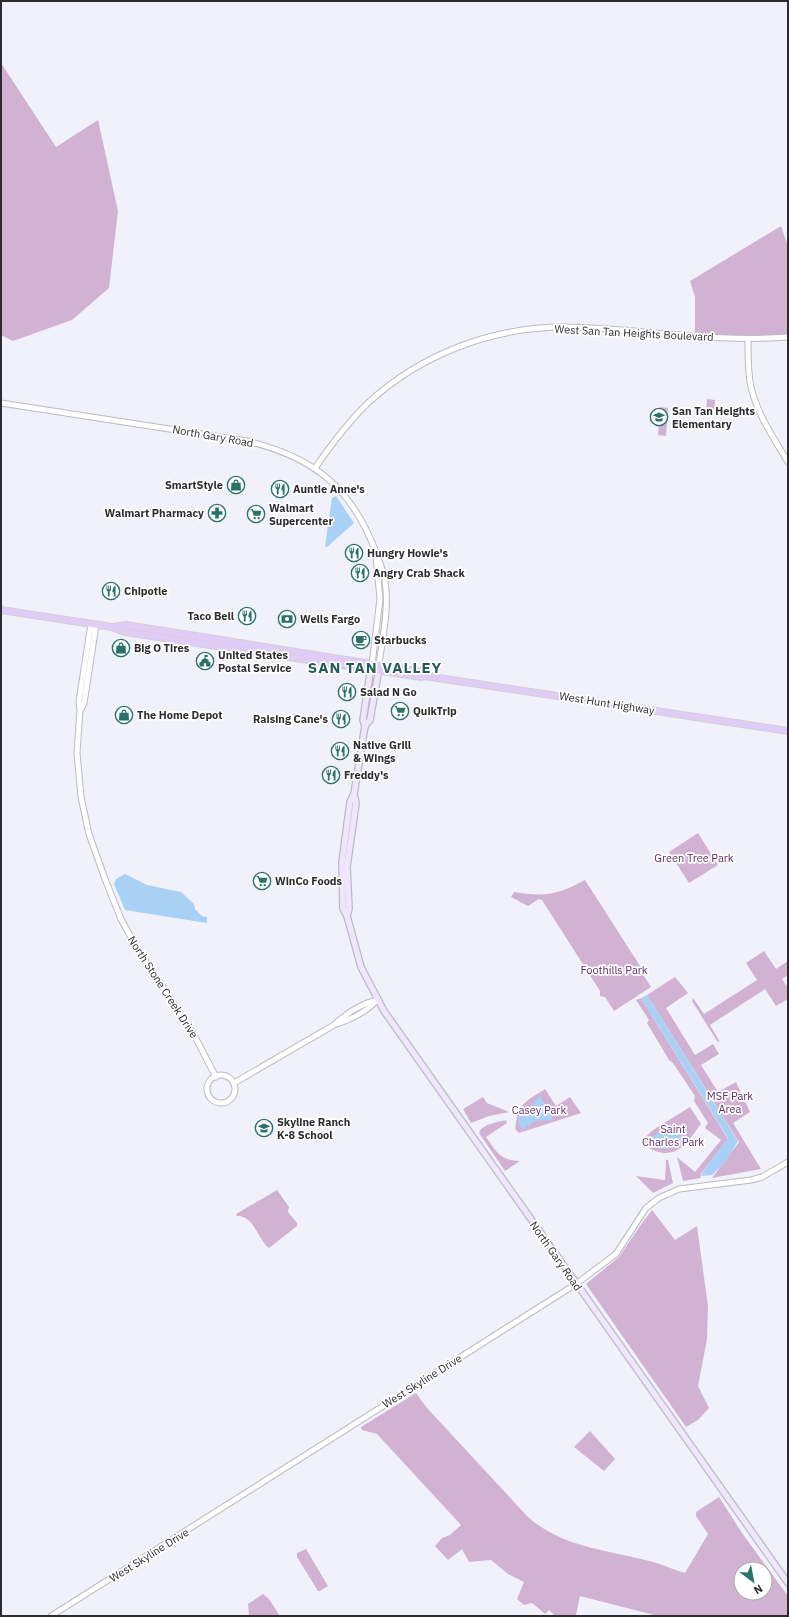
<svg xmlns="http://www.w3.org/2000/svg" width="789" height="1617" font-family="'IBM Plex Sans',sans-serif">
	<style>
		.green { fill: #d2b2d3; fill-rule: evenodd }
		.water { fill: #a9d1f5 }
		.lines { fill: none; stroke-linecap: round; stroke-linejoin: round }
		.tertiary-casing { stroke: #babac4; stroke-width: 7 }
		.secondary-casing { stroke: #babac4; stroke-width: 8 }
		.primary-casing { stroke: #d1d1d1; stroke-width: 8 }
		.tertiary { stroke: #fff; stroke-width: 5 }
		.secondary { stroke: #f0e6fb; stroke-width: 5.5 }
		.primary { stroke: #e0ccf7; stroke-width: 6 }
		.labels { text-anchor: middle; stroke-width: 3.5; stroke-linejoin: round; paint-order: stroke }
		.street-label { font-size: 11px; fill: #2c2c30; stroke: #fff }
		.poi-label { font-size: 11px; font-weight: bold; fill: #2c2c30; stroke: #fff; text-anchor: start }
		.park-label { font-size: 11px; fill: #622b64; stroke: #fff }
		.district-label { font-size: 15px; font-weight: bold; letter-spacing: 1px; fill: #235c57; stroke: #fff }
	</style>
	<rect width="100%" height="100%" fill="#f1f1fb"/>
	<g class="green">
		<polygon points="1,63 56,147 98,120 118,211 109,288 72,320 13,341 1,335"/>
		<polygon points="781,226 788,246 788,337 695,336 695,297 690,281"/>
		<polygon points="707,399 715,400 714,413 706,412"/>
		<polygon points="660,407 668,408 667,421 659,421"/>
		<polygon points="659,422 667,422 666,436 658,435"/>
		<polygon points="698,833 718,865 689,883 669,852"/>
		<path d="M585,880L642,969V973L651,987L614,1011L605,997L600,996V991L542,900L539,899L528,906L511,897L514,892C544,897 558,895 585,880Z"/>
		<polygon points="764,951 776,969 788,961 788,975 782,979 788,988 788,999 776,1006 765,989 710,1025 720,1042 717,1041 692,1001 693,998 704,1014 757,980 746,963"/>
		<polygon points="675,977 688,993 666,1008 695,1055 713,1044 719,1054 701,1065 718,1092 736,1082 750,1112 733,1123 761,1169 712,1178 739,1142 647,995"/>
		<polygon points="641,998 728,1139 700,1175 701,1178 683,1181 677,1157 695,1172 721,1140 705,1128 708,1123 694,1101 695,1096 673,1063 669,1060 647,1023 649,1020 636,1000"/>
		<path d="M545,1089L556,1106L570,1097L581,1113L519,1133L515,1129C519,1103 523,1103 545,1089Z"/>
		<polygon points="483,1097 487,1103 509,1112 489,1116 471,1123 463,1109"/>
		<path d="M690,1107L701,1124C695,1131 690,1141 683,1146C670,1158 652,1153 641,1141L653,1130Z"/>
		<path d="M506,1120L507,1123L486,1137C497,1153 500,1160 520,1161L505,1171L479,1133C482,1124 498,1122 506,1120Z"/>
		<polygon points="666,1160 668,1160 673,1183 653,1193 636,1176 665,1180"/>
		<path d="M277,1190L289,1207L288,1212L297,1223V1226L269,1248C258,1240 254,1215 237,1216L236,1214Z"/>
		<polygon points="652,1210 675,1240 697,1226 708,1306 707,1339 698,1386 709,1408 698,1420 686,1427 586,1284 619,1257 640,1226"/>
		<path d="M416,1393L427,1408L528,1517C563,1548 609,1550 653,1562C664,1565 674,1570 685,1573L708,1534L696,1516V1512L719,1497L742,1533L788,1596V1616H658L580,1596L576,1615L555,1616L549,1610L545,1614L532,1603L524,1605L517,1599L524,1582L508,1574L491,1560L469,1562L462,1549L448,1560L435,1546L442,1538L450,1535L461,1525L377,1434L362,1430L361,1427ZM741,1569H765V1593H741Z"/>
		<polygon points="590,1431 615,1459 604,1471 574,1447"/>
		<polygon points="306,1549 328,1586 320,1591 318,1591 297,1557 297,1553"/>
		<polygon points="263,1594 269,1599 280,1616 249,1616 248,1604"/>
	</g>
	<g class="water">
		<polygon points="336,496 354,523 327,547 325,546 332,498"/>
		<polygon points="125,874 147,885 181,892 194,904 195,909 202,916 207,917 207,923 125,910 114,884 116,879"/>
		<polygon points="647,995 738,1141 726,1161 712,1175 700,1176 728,1138 641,998"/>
		<polygon points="540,1096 553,1120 535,1121 522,1130 518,1123 520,1111 529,1108"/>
		<path d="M667,1126L684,1139C669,1151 663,1152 647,1141Z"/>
	</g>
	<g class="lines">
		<defs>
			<g id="tertiary">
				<path d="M748,339C748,353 748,368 750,382C755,411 773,437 788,462"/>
				<path d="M1,403L247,441C314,457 351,487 376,552C381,566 385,575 386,590C388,615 382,640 379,665"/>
				<path d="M315,468C331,445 348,422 368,403C421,354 493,327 564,327C639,328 713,343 788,337"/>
				<polyline points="91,624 79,701 80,710 77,753 81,797 89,834 105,879 121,919 134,943 193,1033 216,1077"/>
				<polyline points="372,664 380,599 376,556"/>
				<polyline points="81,709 84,703 96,625"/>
				<path d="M336,1023C347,1013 363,1003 377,1000"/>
				<circle cx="221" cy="1089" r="14"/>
				<path d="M234,1083L334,1025C349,1020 367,1012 377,1000"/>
				<polyline points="51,1616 576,1284 616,1254 646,1208 659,1198 679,1189 751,1180 762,1177 788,1162"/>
			</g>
			<g id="secondary">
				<polyline points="379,668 370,720 365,726 354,794 350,802 342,862 343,909 347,916 361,967 384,1011 788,1583"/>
				<polyline points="365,726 363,720 371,666"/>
				<polyline points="347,916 349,909 347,867 356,803 354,794"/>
			</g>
			<g id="primary">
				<polyline points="1,610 112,627 125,632 421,677 425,676 788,731"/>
				<polyline points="114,627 126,625 422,672 425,676"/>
			</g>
		</defs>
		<use href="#tertiary" class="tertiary-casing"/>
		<use href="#secondary" class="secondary-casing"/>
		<use href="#primary" class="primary-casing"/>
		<use href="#tertiary" class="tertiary"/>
		<use href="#secondary" class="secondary"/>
		<use href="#primary" class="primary"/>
	</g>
	<defs>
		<symbol id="school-ring" viewBox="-11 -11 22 22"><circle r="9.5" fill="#fff" stroke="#29716b" stroke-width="1.5"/><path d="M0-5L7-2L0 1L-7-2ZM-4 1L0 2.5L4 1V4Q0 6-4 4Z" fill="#29716b"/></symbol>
		<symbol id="shop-ring" viewBox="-11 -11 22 22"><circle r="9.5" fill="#fff" stroke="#29716b" stroke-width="1.5"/><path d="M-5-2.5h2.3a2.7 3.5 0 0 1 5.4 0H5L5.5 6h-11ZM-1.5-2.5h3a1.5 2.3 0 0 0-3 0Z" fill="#29716b"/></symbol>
		<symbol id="restaurant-ring" viewBox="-11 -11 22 22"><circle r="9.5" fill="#fff" stroke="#29716b" stroke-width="1.5"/><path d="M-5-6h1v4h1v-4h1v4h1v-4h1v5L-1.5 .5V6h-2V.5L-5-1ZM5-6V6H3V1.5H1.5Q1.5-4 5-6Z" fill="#29716b"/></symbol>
		<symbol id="pharmacy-ring" viewBox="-11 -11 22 22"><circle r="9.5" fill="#fff" stroke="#29716b" stroke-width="1.5"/><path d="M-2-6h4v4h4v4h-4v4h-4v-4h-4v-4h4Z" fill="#29716b"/></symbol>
		<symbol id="supermarket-ring" viewBox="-11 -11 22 22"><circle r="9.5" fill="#fff" stroke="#29716b" stroke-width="1.5"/><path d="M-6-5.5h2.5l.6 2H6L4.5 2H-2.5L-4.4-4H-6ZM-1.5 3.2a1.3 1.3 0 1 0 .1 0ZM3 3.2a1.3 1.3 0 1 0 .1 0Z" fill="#29716b"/></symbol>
		<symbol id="bank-ring" viewBox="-11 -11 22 22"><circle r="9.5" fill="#fff" stroke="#29716b" stroke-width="1.5"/><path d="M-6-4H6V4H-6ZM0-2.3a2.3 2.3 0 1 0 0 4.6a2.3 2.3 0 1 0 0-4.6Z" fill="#29716b"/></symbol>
		<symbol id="cafe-ring" viewBox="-11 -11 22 22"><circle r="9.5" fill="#fff" stroke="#29716b" stroke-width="1.5"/><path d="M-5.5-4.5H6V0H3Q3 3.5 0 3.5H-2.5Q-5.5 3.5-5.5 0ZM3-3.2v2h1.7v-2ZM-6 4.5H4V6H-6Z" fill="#29716b"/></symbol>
		<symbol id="civic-ring" viewBox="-11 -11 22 22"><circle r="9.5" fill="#fff" stroke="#29716b" stroke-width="1.5"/><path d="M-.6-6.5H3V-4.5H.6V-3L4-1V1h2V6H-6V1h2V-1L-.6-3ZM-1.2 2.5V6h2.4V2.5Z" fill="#29716b"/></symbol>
	</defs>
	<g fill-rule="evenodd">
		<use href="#school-ring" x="649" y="407" width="20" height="20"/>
		<use href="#shop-ring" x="226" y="475" width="20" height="20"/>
		<use href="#restaurant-ring" x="270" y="479" width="20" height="20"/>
		<use href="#pharmacy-ring" x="207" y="503" width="20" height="20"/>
		<use href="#supermarket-ring" x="246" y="504" width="20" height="20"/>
		<use href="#restaurant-ring" x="344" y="543" width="20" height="20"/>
		<use href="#restaurant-ring" x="350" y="563" width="20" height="20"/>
		<use href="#restaurant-ring" x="101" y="581" width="20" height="20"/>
		<use href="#restaurant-ring" x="237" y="606" width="20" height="20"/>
		<use href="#bank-ring" x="277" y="609" width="20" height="20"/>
		<use href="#cafe-ring" x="351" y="630" width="20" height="20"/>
		<use href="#shop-ring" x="111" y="638" width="20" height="20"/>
		<use href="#civic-ring" x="195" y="651" width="20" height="20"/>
		<use href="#restaurant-ring" x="337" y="682" width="20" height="20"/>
		<use href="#supermarket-ring" x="390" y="701" width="20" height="20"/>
		<use href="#shop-ring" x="114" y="705" width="20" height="20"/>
		<use href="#restaurant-ring" x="331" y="709" width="20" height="20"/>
		<use href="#restaurant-ring" x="330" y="741" width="20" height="20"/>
		<use href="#restaurant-ring" x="321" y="765" width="20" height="20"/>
		<use href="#supermarket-ring" x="252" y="871" width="20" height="20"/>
		<use href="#school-ring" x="254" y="1118" width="20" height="20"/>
	</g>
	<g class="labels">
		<g class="street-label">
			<text transform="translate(634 333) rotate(3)" y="4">West San Tan Heights Boulevard</text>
			<text transform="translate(213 436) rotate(10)" y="4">North Gary Road</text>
			<text transform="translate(607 703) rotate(9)" y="4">West Hunt Highway</text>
			<text transform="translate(163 987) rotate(57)" y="4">North Stone Creek Drive</text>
			<text transform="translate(556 1256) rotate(55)" y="4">North Gary Road</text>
			<text transform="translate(422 1381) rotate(-32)" y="4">West Skyline Drive</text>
			<text transform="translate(149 1555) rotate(-32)" y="4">West Skyline Drive</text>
		</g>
		<g class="poi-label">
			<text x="672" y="415">San Tan Heights<tspan x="672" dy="13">Elementary</tspan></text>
			<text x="223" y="489" text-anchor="end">SmartStyle</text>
			<text x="293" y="493">Auntie Anne's</text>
			<text x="269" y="512">Walmart<tspan x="269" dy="13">Supercenter</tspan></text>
			<text x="204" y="517" text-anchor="end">Walmart Pharmacy</text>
			<text x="367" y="557">Hungry Howie's</text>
			<text x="373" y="577">Angry Crab Shack</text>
			<text x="124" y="595">Chipotle</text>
			<text x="234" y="620" text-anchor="end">Taco Bell</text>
			<text x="300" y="623">Wells Fargo</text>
			<text x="374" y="644">Starbucks</text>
			<text x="134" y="652">Big O Tires</text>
			<text x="218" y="659">United States<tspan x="218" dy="13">Postal Service</tspan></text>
			<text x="360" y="696">Salad N Go</text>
			<text x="413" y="715">QuikTrip</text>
			<text x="137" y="719">The Home Depot</text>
			<text x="328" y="723" text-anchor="end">Raising Cane's</text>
			<text x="353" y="749">Native Grill<tspan x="353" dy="13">&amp; Wings</tspan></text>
			<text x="344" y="779">Freddy's</text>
			<text x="275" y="885">WinCo Foods</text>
			<text x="277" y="1126">Skyline Ranch<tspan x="277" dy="13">K-8 School</tspan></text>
		</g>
		<g class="park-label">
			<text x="694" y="862">Green Tree Park</text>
			<text x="614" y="974">Foothills Park</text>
			<text x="730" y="1100">MSF Park<tspan x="730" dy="13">Area</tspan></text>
			<text x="539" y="1114">Casey Park</text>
			<text x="673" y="1133">Saint<tspan x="673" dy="13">Charles Park</tspan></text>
		</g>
		<g class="district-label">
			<text x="375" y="673">SAN TAN VALLEY</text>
		</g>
	</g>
	<rect width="789" height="1617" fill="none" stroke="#2c2c30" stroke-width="4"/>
	<g transform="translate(753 1581) rotate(148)"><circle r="19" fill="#ffffff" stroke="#ababac"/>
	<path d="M0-3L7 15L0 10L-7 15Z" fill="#29716b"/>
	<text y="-6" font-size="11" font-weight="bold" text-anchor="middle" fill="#2c2c30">N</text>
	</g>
</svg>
